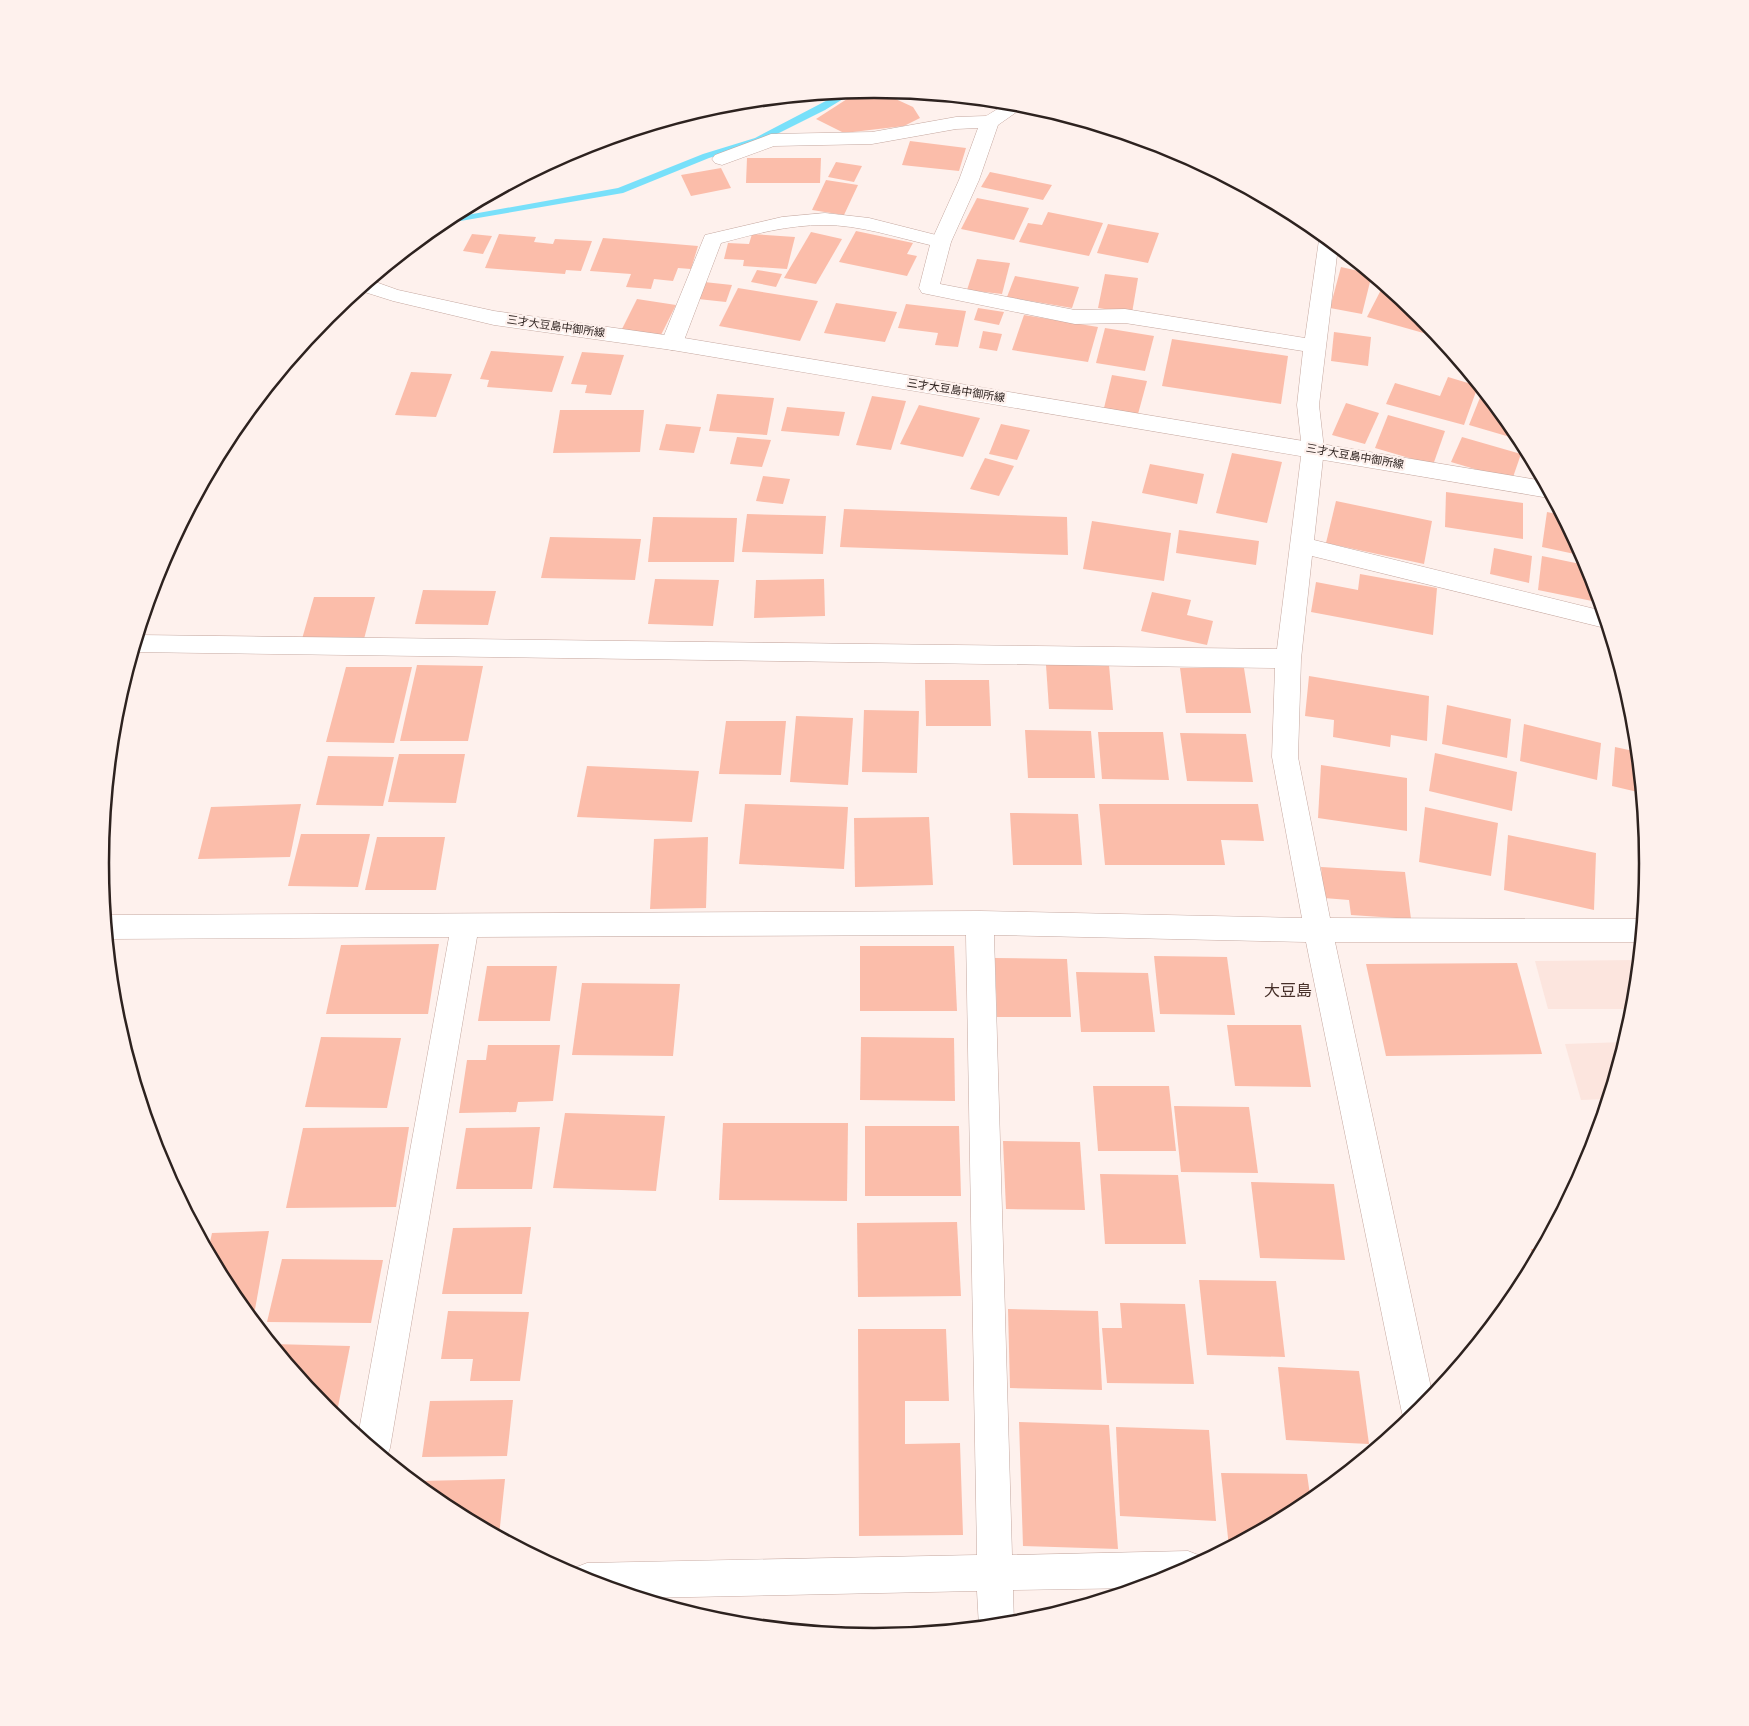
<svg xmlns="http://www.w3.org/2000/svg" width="1749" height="1726" font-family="'Fira Sans','Noto Sans JP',sans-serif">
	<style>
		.built { fill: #fce5de }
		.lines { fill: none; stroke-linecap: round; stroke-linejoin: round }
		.stream { fill: #78e0fa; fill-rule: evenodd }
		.building { fill: #fbbdaa }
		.service-casing { stroke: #c5a8a0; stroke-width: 1 }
		.minor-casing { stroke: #c5a8a0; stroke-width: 1 }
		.secondary-casing { stroke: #c5a8a0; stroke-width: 1 }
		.service { fill: #fff; fill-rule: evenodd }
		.minor { fill: #fff; fill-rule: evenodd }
		.secondary { fill: #fff; fill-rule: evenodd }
		.labels { text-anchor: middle; stroke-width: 4.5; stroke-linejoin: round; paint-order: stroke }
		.far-street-label { font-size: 11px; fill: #2d221f; stroke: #fef1ed }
		.quarter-label { font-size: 16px; fill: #462f28; stroke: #fef1ed }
		.rim { fill: none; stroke: #2d221f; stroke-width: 2.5 }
	</style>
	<rect width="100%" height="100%" fill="#fef1ed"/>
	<g class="built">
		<polygon points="1639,960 1634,1009 1548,1009 1535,961"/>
		<polygon points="1625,1042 1608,1099 1581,1100 1565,1044"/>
	</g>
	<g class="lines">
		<polygon class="stream" points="856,91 825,110 761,142 709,158 623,193 437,225 445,219 618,188 703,154 755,138 843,92"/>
	</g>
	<g class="building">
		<polygon points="874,89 913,107 920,118 904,126 844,133 816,119 861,90"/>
		<polygon points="910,141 966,148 959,171 902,165"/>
		<polygon points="747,158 821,158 820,183 746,183"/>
		<polygon points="836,162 862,166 854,182 828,177"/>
		<polygon points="721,168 731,188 691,196 681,175"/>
		<polygon points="990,172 1052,185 1043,200 981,187"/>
		<polygon points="826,180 858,185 844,215 812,210"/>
		<polygon points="977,198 1029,208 1014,240 961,229"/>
		<polygon points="1048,212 1103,223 1089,256 1019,242 1028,223 1042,225"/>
		<polygon points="1108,224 1159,233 1148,263 1097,253"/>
		<polygon points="856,231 913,243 907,254 917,256 907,276 839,262"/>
		<polygon points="811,232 842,239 816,284 784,278"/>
		<polygon points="472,234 492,236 483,254 463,251"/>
		<polygon points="499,234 536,237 534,242 553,244 555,239 592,241 581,271 566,270 565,274 485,268"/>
		<polygon points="752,234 795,237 787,269 743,266 744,260 724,259 728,243 749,244"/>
		<polygon points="603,238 698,246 691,269 678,268 673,281 654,279 651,289 626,287 631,274 590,271"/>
		<polygon points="977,259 1010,263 1002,294 967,290"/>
		<polygon points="1341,267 1372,274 1362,314 1330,308"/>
		<polygon points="757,270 782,274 776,287 751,282"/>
		<polygon points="1105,274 1138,278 1132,313 1098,308"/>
		<polygon points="1015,276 1079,287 1072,308 1007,297"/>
		<polygon points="704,282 732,285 726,302 698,299"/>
		<polygon points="1384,284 1422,316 1441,338 1367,317"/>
		<polygon points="738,288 818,301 800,341 719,326"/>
		<polygon points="637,299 676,305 661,335 622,329"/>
		<polygon points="836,303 897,312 885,342 824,333"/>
		<polygon points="906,304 966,311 958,347 935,345 938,333 898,328"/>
		<polygon points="978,308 1004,312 999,325 974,320"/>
		<polygon points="1024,315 1098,327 1088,362 1012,350"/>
		<polygon points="1105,328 1154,336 1145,371 1096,363"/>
		<polygon points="983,331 1002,334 997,351 979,348"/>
		<polygon points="1334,332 1371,337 1368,366 1331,361"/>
		<polygon points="1172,339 1288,356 1281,404 1162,386"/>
		<polygon points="491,351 564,356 552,392 487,387 489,380 480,379"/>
		<polygon points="582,352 624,355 611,395 585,393 587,385 571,384"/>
		<polygon points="411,372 452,374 436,417 395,415"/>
		<polygon points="1112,375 1147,381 1138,414 1104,408"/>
		<polygon points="1448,377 1478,386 1464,425 1386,404 1395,383 1440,396"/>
		<polygon points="1483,390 1514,427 1510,437 1469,425"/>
		<polygon points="717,394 774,398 767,435 709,431"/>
		<polygon points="872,396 906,401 891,450 856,445"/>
		<polygon points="1346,403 1379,413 1365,444 1332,435"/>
		<polygon points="919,405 980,418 963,457 900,444"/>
		<polygon points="787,407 845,412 839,436 781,431"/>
		<polygon points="560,410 644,410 640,452 553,453"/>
		<polygon points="1388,415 1445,431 1433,465 1375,448"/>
		<polygon points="666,424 701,427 694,453 659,450"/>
		<polygon points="1001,424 1030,430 1017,460 989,454"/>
		<polygon points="737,437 771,440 762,467 730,464"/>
		<polygon points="1462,437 1521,454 1512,480 1451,462"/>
		<polygon points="1232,453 1282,462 1267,523 1216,513"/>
		<polygon points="985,458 1014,466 999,496 970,489"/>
		<polygon points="1150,464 1204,474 1197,504 1142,493"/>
		<polygon points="763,476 790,479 783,504 756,501"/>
		<polygon points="1446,492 1523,503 1523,539 1445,527"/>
		<polygon points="1336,501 1432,521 1424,564 1326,543"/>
		<polygon points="844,509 1067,517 1068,555 840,547"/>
		<polygon points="1547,512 1562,515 1584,556 1542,547"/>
		<polygon points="747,514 826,516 823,554 742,552"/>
		<polygon points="653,517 737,518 734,562 648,562"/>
		<polygon points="1092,521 1171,533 1164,581 1083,569"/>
		<polygon points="1179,530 1259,541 1256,565 1176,553"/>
		<polygon points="550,537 641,539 635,580 541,578"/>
		<polygon points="1494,548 1532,556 1529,583 1490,574"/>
		<polygon points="1542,556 1590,566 1598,593 1597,602 1538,590"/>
		<polygon points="1360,574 1437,588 1433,635 1311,612 1316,582 1358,590"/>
		<polygon points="655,579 719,580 713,626 648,624"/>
		<polygon points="824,579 825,616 754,618 756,580"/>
		<polygon points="423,590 496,591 488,625 415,624"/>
		<polygon points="1152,592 1191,600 1187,615 1213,621 1207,645 1141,631"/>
		<polygon points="314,597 375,597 364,639 302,639"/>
		<polygon points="417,665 483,666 468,741 400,741"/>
		<polygon points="1046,665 1109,665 1113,710 1049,709"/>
		<polygon points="346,667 412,667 394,743 326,742"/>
		<polygon points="1180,668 1244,668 1251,713 1186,713"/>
		<polygon points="1309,676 1429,696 1427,741 1391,735 1390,747 1333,737 1334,720 1305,716"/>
		<polygon points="925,680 989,680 991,726 926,726"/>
		<polygon points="1447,705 1511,719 1507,758 1442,744"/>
		<polygon points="864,710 919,711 917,773 862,772"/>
		<polygon points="796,716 853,718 848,785 790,782"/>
		<polygon points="726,721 786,721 781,775 719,774"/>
		<polygon points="1524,724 1601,743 1597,780 1520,761"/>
		<polygon points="1025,730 1091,731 1095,778 1028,778"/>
		<polygon points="1098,732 1163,732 1169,780 1102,779"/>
		<polygon points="1180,733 1246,734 1253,782 1187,781"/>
		<polygon points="1615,747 1638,752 1642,793 1612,786"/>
		<polygon points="1435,753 1517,772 1512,811 1429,791"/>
		<polygon points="399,754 465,754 456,803 388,802"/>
		<polygon points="328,756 394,757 383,806 316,805"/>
		<polygon points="1321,765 1407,778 1407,831 1318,818"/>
		<polygon points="587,766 699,771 692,822 577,817"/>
		<polygon points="301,804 290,857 198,859 211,807"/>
		<polygon points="745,804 848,807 844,869 739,864"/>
		<polygon points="1099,804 1258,804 1264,841 1221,840 1225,865 1105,865"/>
		<polygon points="1425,807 1498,823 1491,876 1419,862"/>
		<polygon points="1010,813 1078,814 1082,865 1013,865"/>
		<polygon points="929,817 933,885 855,887 854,818"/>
		<polygon points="301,834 370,834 358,887 288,886"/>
		<polygon points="1508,835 1596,853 1594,910 1504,890"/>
		<polygon points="377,837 445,837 436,890 365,890"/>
		<polygon points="708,837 706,908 650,909 654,839"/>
		<polygon points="1321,867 1405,872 1411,919 1351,915 1349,900 1324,898"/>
		<polygon points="439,944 428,1014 326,1014 341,945"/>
		<polygon points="860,946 954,946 957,1011 860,1011"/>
		<polygon points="1154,956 1227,957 1235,1015 1160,1014"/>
		<polygon points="995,958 1067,959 1071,1017 997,1017"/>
		<polygon points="1517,963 1542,1054 1386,1056 1366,964"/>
		<polygon points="487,966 557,966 550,1021 478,1021"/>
		<polygon points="1076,972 1148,973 1155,1032 1081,1032"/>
		<polygon points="582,983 680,984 673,1056 572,1055"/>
		<polygon points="1227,1025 1301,1025 1311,1087 1235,1086"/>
		<polygon points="321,1037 401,1038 387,1108 305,1107"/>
		<polygon points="861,1037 954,1038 955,1101 860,1100"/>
		<polygon points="488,1045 560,1045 553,1101 518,1102 516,1112 459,1113 467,1060 486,1060"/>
		<polygon points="1093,1086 1169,1086 1176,1151 1098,1151"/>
		<polygon points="1174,1106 1249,1107 1258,1173 1181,1172"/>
		<polygon points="565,1113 665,1116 656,1191 553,1188"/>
		<polygon points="723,1123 848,1123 847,1201 719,1200"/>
		<polygon points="865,1126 959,1126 961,1196 865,1196"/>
		<polygon points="409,1127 396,1207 286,1208 303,1128"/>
		<polygon points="540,1127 532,1189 456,1189 466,1128"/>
		<polygon points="1003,1141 1080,1142 1085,1210 1006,1209"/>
		<polygon points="1100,1174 1178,1175 1186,1244 1105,1244"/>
		<polygon points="1251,1182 1334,1184 1345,1260 1260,1258"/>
		<polygon points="957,1222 961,1296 858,1297 857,1223"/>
		<polygon points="531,1227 522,1294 442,1294 453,1228"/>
		<polygon points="269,1231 254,1315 249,1315 231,1293 208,1251 212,1233"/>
		<polygon points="1531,1249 1542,1249 1534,1263"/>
		<polygon points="282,1259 383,1260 371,1323 267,1322"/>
		<polygon points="1199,1280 1276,1281 1285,1357 1207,1355"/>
		<polygon points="1120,1303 1185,1304 1194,1384 1107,1383 1102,1328 1122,1328"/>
		<polygon points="1008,1309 1098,1311 1102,1390 1010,1388"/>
		<polygon points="448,1311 529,1312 520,1381 470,1381 473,1359 441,1359"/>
		<polygon points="858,1329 946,1329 949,1401 905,1401 905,1444 960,1443 963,1535 859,1536"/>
		<polygon points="272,1344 350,1346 336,1417 327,1410"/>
		<polygon points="1278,1367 1359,1371 1369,1444 1286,1440"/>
		<polygon points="513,1400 507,1456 422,1457 430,1401"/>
		<polygon points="1019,1422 1109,1425 1118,1549 1023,1546"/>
		<polygon points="1116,1427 1209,1430 1216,1521 1120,1516"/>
		<polygon points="1221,1473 1307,1474 1311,1502 1229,1547"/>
		<polygon points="505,1479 499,1536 444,1507 419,1486 420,1481"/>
	</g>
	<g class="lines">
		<defs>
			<polygon id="service" points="1009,102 1028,104 998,125 979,180 951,242 948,246 941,248 934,246 931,242 959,180 978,128 956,129 872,144 774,146 722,165 715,163 712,159 715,155 771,134 872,132 956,117 986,116"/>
			<path id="minor" d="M825,213L869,218L948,238L951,242L940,284L1075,310L1125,309L1305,338L1319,240L1324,235L1338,247L1319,405L1324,449L1314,540L1603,611L1609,629L1312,556L1301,659L1298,757L1330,918L1643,919L1641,942H1335L1433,1397L1422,1411L1406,1423L1402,1413L1306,942L994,935L1012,1555L1188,1551L1201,1556L1203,1561L1171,1578L1139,1588L1013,1590L1014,1624L979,1627L977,1591L643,1598L572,1575L574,1568L587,1563L977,1555L966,935L477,937L390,1448L386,1459L358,1436L449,937L108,939L105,916L107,915L980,911L1302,918L1272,757L1275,668L133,652L139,635L1277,649L1302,449L1297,405L1303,351L1125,323L1075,324L922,293L919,288L930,245C895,237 860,225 824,225C788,225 754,234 721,243L683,343L680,348L672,350L664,348L661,343L705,235L782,217Z"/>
			<polygon id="secondary" points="370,280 398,290 494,311 672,336 1544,481 1553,497 1549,498 672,350 494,325 393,301 358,290"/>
		</defs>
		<use href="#service" class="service-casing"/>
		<use href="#minor" class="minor-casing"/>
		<use href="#secondary" class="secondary-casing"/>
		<use href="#service" class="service"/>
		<use href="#minor" class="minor"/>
		<use href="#secondary" class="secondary"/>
	</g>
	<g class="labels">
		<g class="far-street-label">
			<text transform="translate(556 326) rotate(8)" y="4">三才大豆島中御所線</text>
			<text transform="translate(956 390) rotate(9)" y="4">三才大豆島中御所線</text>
			<text transform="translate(1355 456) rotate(10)" y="4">三才大豆島中御所線</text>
		</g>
		<g class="quarter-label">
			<text x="1288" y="996">大豆島</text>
		</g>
	</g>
	<path d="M0 0H1749V1726H0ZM109 863a765 765 0 1 1 1530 0a765 765 0 1 1-1530 0Z" fill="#fef1ed" fill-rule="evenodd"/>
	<path class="rim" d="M109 863a765 765 0 1 1 1530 0a765 765 0 1 1-1530 0Z"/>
</svg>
